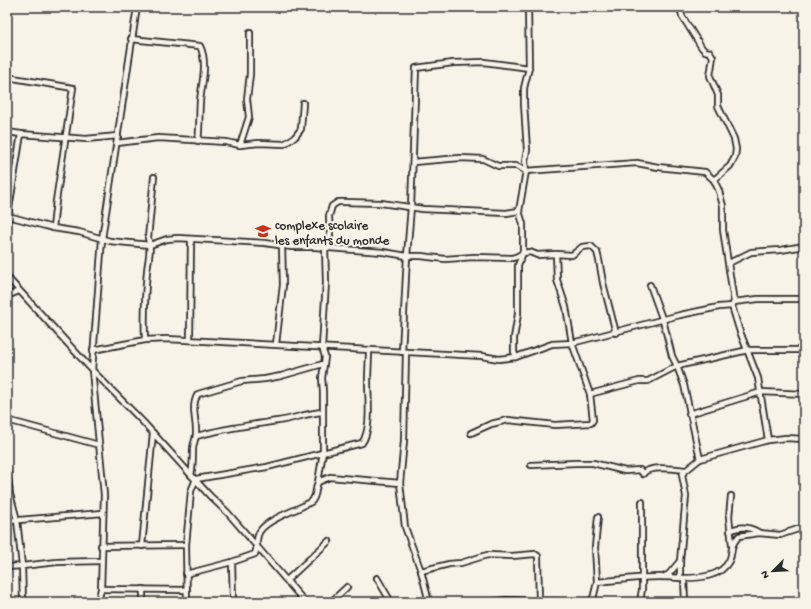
<svg xmlns="http://www.w3.org/2000/svg" width="811" height="609" font-family="'Gochi Hand',sans-serif">
	<style>
		.lines { fill: none; stroke-linecap: round; stroke-linejoin: round }
		.minor-casing { stroke: #2b2b2b; stroke-width: 8 }
		.minor { stroke: #f7f3e8; stroke-width: 4.5 }
		.labels { text-anchor: middle; stroke-width: 4; stroke-linejoin: round; paint-order: stroke }
		.poi-label { font-size: 13px; fill: #2b2b2b; stroke: #f7f3e8; text-anchor: start }
	</style>
	<rect width="100%" height="100%" fill="#f7f3e8"/>
	<filter id="ink" filterUnits="userSpaceOnUse"><feTurbulence type="fractalNoise" baseFrequency=".025" numOctaves="2"/><feDisplacementMap in="SourceGraphic" scale="8" xChannelSelector="R" yChannelSelector="G"/><feConvolveMatrix kernelMatrix="1 2 1 2 8 2 1 2 1" color-interpolation-filters="sRGB"/></filter>
	<g filter="url(#ink)">
		<g class="lines">
			<defs>
				<g id="minor">
					<polyline points="528,7 529,68 524,88 524,104 527,150 525,161 526,171 637,163 658,167 705,172 714,180 719,191 723,206 723,230 734,302"/>
					<polyline points="680,7 682,16 702,48 705,51 710,52 713,57 710,76 718,95 718,106 734,139 736,149 735,157 730,166 714,180"/>
					<path d="M131,39L200,46C208,63 202,82 200,101C199,114 200,127 198,141"/>
					<polyline points="7,77 73,88 56,201 53,228"/>
					<polyline points="7,132 21,134 86,139 118,136"/>
					<polyline points="117,143 158,138 226,142 240,145 259,143 284,144 295,137 301,129 303,103"/>
					<polyline points="240,145 249,117 247,99 250,74 250,33"/>
					<polyline points="413,162 460,158 483,159 498,166 516,166 526,171 519,211 523,224 523,253 518,265 518,314 514,338 514,352 516,357"/>
					<polyline points="8,216 53,228 79,232 110,241 119,242 150,245 167,239 178,238 265,243 292,247 315,247 383,252 407,256 421,256 445,259 474,257 512,258 516,257 523,253 530,252 537,255 556,254 572,255 582,247 591,246 597,252 599,260 603,283 616,333"/>
					<polyline points="7,221 21,134"/>
					<polyline points="729,263 751,252 781,250 804,246"/>
					<polyline points="7,277 92,370 143,422 210,496 228,513 305,602"/>
					<polyline points="650,285 664,324 672,356 677,366 748,350 804,350"/>
					<polyline points="7,296 19,291"/>
					<polyline points="190,339 191,239"/>
					<path d="M145,340C144,317 145,294 147,271C148,260 152,249 148,238L154,177"/>
					<polyline points="276,344 283,285 282,246"/>
					<polyline points="93,350 145,340 167,339 482,356 499,359 516,357 552,344 572,343 680,315 719,307 732,306 734,302 758,299 804,299"/>
					<polyline points="402,352 407,256 411,207 416,68 453,63 484,62 529,68"/>
					<polyline points="406,352 404,441 400,483 405,527 421,571 429,602"/>
					<polyline points="590,394 639,381 648,381 677,366 684,385 700,459"/>
					<polyline points="689,414 761,392 804,394"/>
					<polyline points="7,420 99,445"/>
					<polyline points="471,433 491,424 508,420 555,425 591,423 593,420 590,394 572,343 566,307 557,280 556,254"/>
					<path d="M197,436C224,428 251,425 278,421C294,419 306,413 323,412"/>
					<polyline points="768,440 786,438 804,439"/>
					<path d="M531,465L576,463H593L625,471L640,470L643,474C648,465 676,469 685,470"/>
					<polyline points="7,469 10,494 17,520 22,566 7,567"/>
					<path d="M191,475C193,466 193,458 193,449C193,444 196,439 196,434C197,421 190,406 198,394L242,381L265,379L281,376L323,364"/>
					<polyline points="318,482 323,452 323,392 322,378 325,357 322,347 326,282 325,247 330,236 329,216 332,206 338,202 343,202 381,203 423,209 506,213 519,211"/>
					<polyline points="731,496 729,517 732,545"/>
					<polyline points="7,521 103,513"/>
					<path d="M730,531C739,526 749,527 758,532"/>
					<polyline points="101,546 186,545"/>
					<polyline points="142,546 153,433"/>
					<polyline points="421,571 449,564 461,563 487,555 512,556 535,554 538,556 539,601"/>
					<polyline points="186,574 232,562"/>
					<polyline points="665,576 669,574 680,561"/>
					<polyline points="377,578 391,602"/>
					<path d="M684,578C699,578 721,577 729,561C734,551 728,548 739,536L759,533L780,535L804,527"/>
					<polyline points="287,580 329,541"/>
					<polyline points="597,582 595,547 598,517"/>
					<polyline points="101,589 187,590"/>
					<polyline points="23,602 22,566 57,562 101,561"/>
					<polyline points="98,602 101,589 104,495 92,370 102,239 137,7"/>
					<polyline points="143,602 143,589"/>
					<path d="M187,602L186,545L191,491L196,479L267,467L362,443C372,429 368,398 368,381C368,371 369,360 369,350"/>
					<path d="M233,602L232,562L255,554C258,547 255,538 260,531C267,520 291,512 303,506C305,504 309,503 311,502C317,497 315,488 318,482L330,477L400,483"/>
					<polyline points="331,602 347,587"/>
					<polyline points="490,602 506,600 562,602"/>
					<polyline points="569,602 581,602"/>
					<path d="M588,602L593,599L597,582C625,579 652,575 680,578"/>
					<polyline points="640,602 642,589 642,502"/>
					<polyline points="685,602 684,578 680,578 680,561 686,496 682,475 684,472 700,459 768,440 758,378 739,329 732,306"/>
				</g>
			</defs>
			<use href="#minor" class="minor-casing"/>
			<use href="#minor" class="minor"/>
		</g>
	</g>
	<defs>
		<symbol id="school-bare" viewBox="-9 -9 18 18"><path d="M0-5L7-2L0 1L-7-2ZM-4 1L0 2.5L4 1V4Q0 6-4 4Z" fill="#c8321e" stroke="#f7f3e8" stroke-width="2.5" paint-order="stroke"/></symbol>
	</defs>
	<g fill-rule="evenodd">
		<use href="#school-bare" x="252" y="220" width="22" height="22"/>
	</g>
	<g class="labels">
		<g class="poi-label">
			<text x="275" y="229">complexe scolaire<tspan x="275" dy="15">les enfants du monde</tspan></text>
		</g>
	</g>
	<rect width="811" height="609" fill="none" stroke="#f7f3e8" stroke-width="24"/>
	<rect x="12" y="12" width="787" height="585" fill="none" stroke="#2b2b2b" stroke-width="1.5" filter="url(#ink)"/>
	<g transform="translate(773 571) rotate(246)" stroke="#f7f3e8" stroke-width="3" paint-order="stroke">
	<path d="M0-3L7 15L0 10L-7 15Z" fill="#2b2b2b"/>
	<text y="-6" font-size="11" font-weight="bold" text-anchor="middle" fill="#2b2b2b">N</text>
	</g>
</svg>
